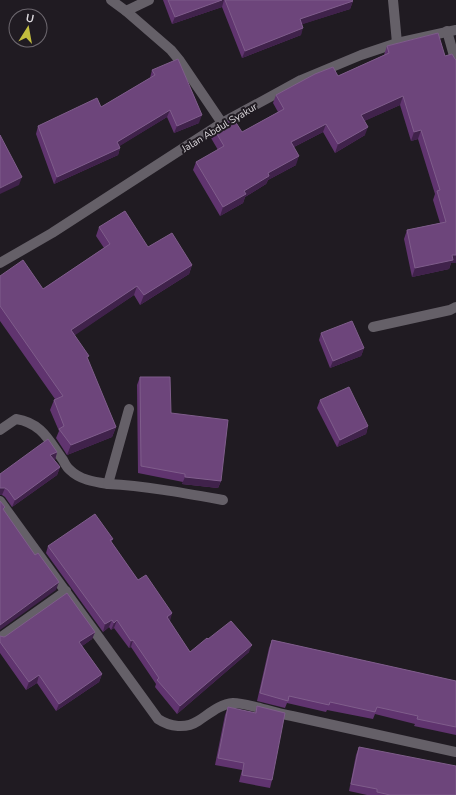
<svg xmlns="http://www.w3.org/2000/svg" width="456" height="795" font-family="'Nunito Sans',sans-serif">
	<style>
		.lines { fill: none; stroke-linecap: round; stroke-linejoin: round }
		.minor { stroke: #656068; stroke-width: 10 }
		.tertiary { stroke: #656068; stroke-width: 10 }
		.wall { fill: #60346f }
		.shaded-wall { fill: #40224b }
		.building { fill: #6d457b; stroke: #7f5d8b }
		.labels { text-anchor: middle; stroke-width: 4; stroke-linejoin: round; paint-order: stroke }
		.street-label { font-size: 10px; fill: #dedadf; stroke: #201b22 }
	</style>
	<rect width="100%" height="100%" fill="#201b22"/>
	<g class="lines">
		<g class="minor">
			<polyline points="111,0 126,11 171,50 180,61 222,123"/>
			<polyline points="393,0 397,43"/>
			<polyline points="126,11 149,0"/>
			<polyline points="447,31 456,63"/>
			<polyline points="373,327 450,310 456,307"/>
			<path d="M0,430L16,419C42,423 49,441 63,460C65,464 67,468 70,470C80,480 95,482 108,484L129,409"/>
			<path d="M108,484C146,486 184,493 223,500"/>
			<path d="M0,501L158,719C170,727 186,729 198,721C209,714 220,704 233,703C242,703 251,706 260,708C271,711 281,714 292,716C347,728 401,740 456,752"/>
			<polyline points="0,638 66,591"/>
		</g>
		<polyline class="tertiary" points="0,263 52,233 222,123 301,80 361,55 397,43 456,30"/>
	</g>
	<g class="wall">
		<polygon points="163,0 352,0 353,1 350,9 302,24 301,35 242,58 222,7 172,24"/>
		<polygon points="438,33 451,263 449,269 412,277 404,239 407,230 440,223 433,200 435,194 418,139 411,141 400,105 364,121 365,135 335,153 323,132 294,147 296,165 268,180 266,184 245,197 243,203 220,216 193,170 196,162 218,150 211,138 214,129 242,132 278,112 273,103 276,95 338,76 384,55 387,46"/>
		<polygon points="152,70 199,123 174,133 167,117 119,146 120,148 118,155 54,184 36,134 38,126 101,107 150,78"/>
		<polygon points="99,227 148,247 192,265 189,274 140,305 134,295 74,335 87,359 116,427 112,437 67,455 56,438 59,431 50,410 54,400 55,399 0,321 0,276 43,289 104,248 96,236"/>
		<polygon points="321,333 364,348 361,356 330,368 319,340"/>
		<polygon points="140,377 171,413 221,481 218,488 182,484 183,482 138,473 137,385"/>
		<polygon points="320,400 368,426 366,434 337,447 317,408"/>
		<polygon points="57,452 55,460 54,460 60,467 57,475 12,507 5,497 2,495 0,495 0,474"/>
		<polygon points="113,539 111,542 138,580 172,613 169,621 190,652 208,639 249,652 177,714 155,687 156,684 131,647 129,648 114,628 111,630 109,627 103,632 46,553 48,546"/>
		<polygon points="95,632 92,639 82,646 102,674 99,682 56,711 37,683 26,690 0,653 0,636 4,637"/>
		<polygon points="272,640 456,681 456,735 414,726 415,724 375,714 373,719 327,710 326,712 287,703 285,708 257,701 269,648"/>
		<polygon points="257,706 272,780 270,788 239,782 242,770 215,765 225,715 228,707 255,713"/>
		<polygon points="359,747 456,795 367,795 349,791 356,755"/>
	</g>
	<g class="shaded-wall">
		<polygon points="222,0 224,0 222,7 172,24 175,17"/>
		<polygon points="353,1 350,9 297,26 300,19"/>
		<polygon points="303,28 301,35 242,58 245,51"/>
		<polygon points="403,96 400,105 358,124 361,115"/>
		<polygon points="170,110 167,117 115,149 117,142"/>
		<polygon points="202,115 199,123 174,133 177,126"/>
		<polygon points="326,124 323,132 288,150 291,142"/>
		<polygon points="368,127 365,135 335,153 338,144"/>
		<polygon points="421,130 418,139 411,141 414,132"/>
		<polygon points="120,148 118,155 54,184 57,177"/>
		<polygon points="299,156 296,165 268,180 266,184 245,197 243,203 220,216 223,207 244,191 268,173"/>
		<polygon points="22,177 19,185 0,194 0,188"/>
		<polygon points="452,255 456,255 456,263 451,263 449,269 412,277 415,268"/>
		<polygon points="192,265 189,274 140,305 144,295"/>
		<polygon points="137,286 134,295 68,340 71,330"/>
		<polygon points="364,348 361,356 330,368 333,361"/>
		<polygon points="368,426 366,434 337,447 340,440"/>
		<polygon points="116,427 112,437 67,455 71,445"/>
		<polygon points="57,452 55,460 48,462 50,455"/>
		<polygon points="60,467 57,475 12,507 15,500"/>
		<polygon points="185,477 221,481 218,488 182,484"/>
		<polygon points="0,488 5,488 2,495 0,495"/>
		<polygon points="59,582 56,590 0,630 0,625"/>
		<polygon points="172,613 170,621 164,624 167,617"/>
		<polygon points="112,620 109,627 103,632 105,624"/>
		<polygon points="117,620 114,628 111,630 114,623"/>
		<polygon points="95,632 92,639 77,650 79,642"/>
		<polygon points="133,640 131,647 129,648 131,641"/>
		<polygon points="252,645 249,652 177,714 180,706"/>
		<polygon points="102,674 99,682 56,711 59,704"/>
		<polygon points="39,675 37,683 26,690 29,682"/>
	</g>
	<g class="building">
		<polygon points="168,0 222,0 175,17"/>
		<polygon points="225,0 352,0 353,1 300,19 303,28 245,51"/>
		<polygon points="438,33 445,56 452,54 455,59 456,60 456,255 452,255 453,260 415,268 407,230 446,222 437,191 440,190 421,130 414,132 403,96 361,115 368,127 338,144 326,124 291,142 299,156 268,173 269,176 244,191 246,194 223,207 196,162 224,146 214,129 233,118 242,132 284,109 276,95 315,74 333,67 338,76 389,53 387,46"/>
		<polygon points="178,59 202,115 177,126 170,110 117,142 120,148 57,177 38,126 97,98 101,107 155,75 152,70"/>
		<polygon points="0,135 22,177 0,188"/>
		<polygon points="125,211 148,247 172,233 192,265 144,295 137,286 71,330 89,356 87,357 116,427 71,445 59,429 64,426 54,400 63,396 0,306 0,276 23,260 43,289 110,244 99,227"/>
		<polygon points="352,321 364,348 333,361 321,333"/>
		<polygon points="140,377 170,377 171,413 228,420 221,481 185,477 185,474 141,466"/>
		<polygon points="349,387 368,426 340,440 320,400"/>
		<polygon points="48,439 57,452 50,455 60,467 15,500 8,490 5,488 0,488 0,474"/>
		<polygon points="0,501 5,507 3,509 35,555 38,553 59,582 0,625"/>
		<polygon points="95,514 113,539 110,540 138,580 146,575 172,613 167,617 190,652 207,638 208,639 231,621 252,645 180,706 157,680 159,678 133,640 131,641 117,620 114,623 112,620 105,624 48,546"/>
		<polygon points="67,593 95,632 79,642 102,674 59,704 39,675 29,682 0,642 0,636 4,637 6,636"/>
		<polygon points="272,640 456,681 456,727 417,719 418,716 377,707 375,712 330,702 329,705 289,696 288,701 260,693"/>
		<polygon points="257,706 285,713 272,780 242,775 244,763 218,758 228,707 256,713"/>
		<polygon points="359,747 456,766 456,795 390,795 377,792 377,789 351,784"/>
	</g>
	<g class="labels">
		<g class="street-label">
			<text transform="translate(219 127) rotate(-31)" y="4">Jalan Abdul Syakur</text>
		</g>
	</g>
	<g transform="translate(28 28) rotate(11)"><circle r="19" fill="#201b22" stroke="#6c676e"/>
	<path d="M0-3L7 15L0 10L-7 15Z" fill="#c3bd3e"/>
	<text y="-6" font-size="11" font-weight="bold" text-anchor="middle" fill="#dedadf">U</text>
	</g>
</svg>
